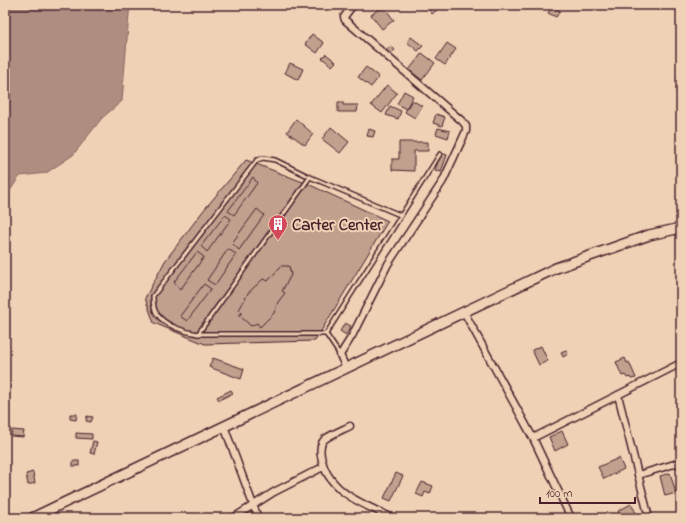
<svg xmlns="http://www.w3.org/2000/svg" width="686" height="523" font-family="'Indie Flower',sans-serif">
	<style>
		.water { fill: #b08d81; stroke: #87615f }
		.building { fill: #c1a08e; stroke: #4a1f2b }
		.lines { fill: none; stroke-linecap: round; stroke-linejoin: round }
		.lane-casing { stroke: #4a1f2b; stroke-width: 6 }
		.street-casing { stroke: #4a1f2b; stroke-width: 9 }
		.secondary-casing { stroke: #4a1f2b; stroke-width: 12 }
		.lane { stroke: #efd2b5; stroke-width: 3 }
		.street { stroke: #efd2b5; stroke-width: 6 }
		.secondary { stroke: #efd2b5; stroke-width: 9 }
		.labels { text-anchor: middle; stroke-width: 4; stroke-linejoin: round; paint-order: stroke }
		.poi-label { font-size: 17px; font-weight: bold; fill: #4a1f2b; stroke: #efd2b5; text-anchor: start }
	</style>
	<rect width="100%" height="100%" fill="#efd2b5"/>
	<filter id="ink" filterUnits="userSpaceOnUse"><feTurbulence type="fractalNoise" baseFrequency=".025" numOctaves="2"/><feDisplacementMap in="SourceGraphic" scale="8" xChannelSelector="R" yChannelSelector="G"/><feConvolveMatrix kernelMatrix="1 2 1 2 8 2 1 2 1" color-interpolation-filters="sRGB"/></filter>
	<g filter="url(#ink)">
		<polygon class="water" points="5,5 130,5 129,14 122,101 102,118 73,155 46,173 20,176 5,198"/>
		<g class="building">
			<polygon points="434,5 438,9 432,14 429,10"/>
			<polygon points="383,6 394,20 382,29 371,15"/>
			<polygon points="552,6 560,11 556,17 548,13"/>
			<polygon points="312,34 324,43 317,53 305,44"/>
			<polygon points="411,37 423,46 418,51 407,42"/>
			<polygon points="447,43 456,49 445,65 436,59"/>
			<polygon points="391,46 395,50 388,55 385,51"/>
			<polygon points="422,53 435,63 422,80 409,70"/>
			<polygon points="326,54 336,62 332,66 322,58"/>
			<polygon points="290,63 303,69 298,80 285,73"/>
			<polygon points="366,67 379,77 371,87 358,77"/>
			<polygon points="387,85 397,93 382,113 371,105"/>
			<polygon points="404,91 413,96 406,109 397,104"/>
			<polygon points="412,100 422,106 415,118 405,112"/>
			<polygon points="338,102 343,102 343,105 358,105 357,112 338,112"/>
			<polygon points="390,106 401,111 398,119 386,115"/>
			<polygon points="436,114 445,117 442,126 433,123"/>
			<polygon points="296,119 313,134 305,145 287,132"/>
			<polygon points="331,127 349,142 340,153 322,139"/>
			<polygon points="438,128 450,131 448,138 436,134"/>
			<polygon points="369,129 375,131 373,137 367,136"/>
			<polygon points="399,142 428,142 428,151 414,151 414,171 392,170 392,159 399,159"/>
			<polygon points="441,153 447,155 441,172 435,170"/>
			<polygon points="246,160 308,184 388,221 315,341 205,344 154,323 145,298 165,261 203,211"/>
			<polygon points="253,177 257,183 234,215 228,211"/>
			<polygon points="257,209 264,215 239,250 232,243"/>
			<polygon points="225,215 231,219 207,252 201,246"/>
			<polygon points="228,249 236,254 215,285 207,280"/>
			<polygon points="197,252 204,257 180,290 174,282"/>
			<polygon points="281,266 289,266 291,275 282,291 285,293 278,302 274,313 260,327 257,323 251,326 239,315 242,313 239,310 248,293 263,279 268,281"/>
			<polygon points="204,284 211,289 187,321 180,316"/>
			<polygon points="345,323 351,326 346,335 340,331"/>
			<polygon points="541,346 548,361 539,365 532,350"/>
			<polygon points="566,350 568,354 563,357 561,352"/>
			<polygon points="213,358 244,369 241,379 209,367"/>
			<polygon points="625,358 627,363 629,362 636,378 631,379 630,377 627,378 625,375 622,376 616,362"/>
			<polygon points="231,390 233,393 219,400 217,397"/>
			<polygon points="70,414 77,414 76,420 70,419"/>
			<polygon points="87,416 93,417 91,422 86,421"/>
			<polygon points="12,430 24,431 23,437 11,436"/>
			<polygon points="562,431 568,444 555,451 549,437"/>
			<polygon points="76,433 92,434 92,439 76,438"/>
			<polygon points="93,441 97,442 94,454 90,453"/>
			<polygon points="619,458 624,469 604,479 598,467"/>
			<rect x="73" y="461" width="6" height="5"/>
			<polygon points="33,472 35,483 28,485 26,474"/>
			<polygon points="396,473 403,476 391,501 384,498"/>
			<polygon points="670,473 676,493 665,496 660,476"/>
			<polygon points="422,482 433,486 430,494 425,492 423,497 416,494"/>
			<polygon points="5,484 7,484 8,496 5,496"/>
			<polygon points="631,504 639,518 616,518 620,515 618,511"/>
		</g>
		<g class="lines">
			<defs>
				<g id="lane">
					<polyline points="198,334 310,177"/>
					<polyline points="326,334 440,154"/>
					<path d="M340,355L326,334H198C185,332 165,326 157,314C153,309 153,302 153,296L257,160L263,158L275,160L310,177L400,215"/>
				</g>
				<g id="street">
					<polyline points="464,312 533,438 571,518"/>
					<polyline points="346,368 340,355 352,336 388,264 443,181 466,131 466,126 462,121 345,20 344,17 353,5"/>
					<polyline points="618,395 649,518"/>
					<polyline points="224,426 258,518"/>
					<path d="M350,426C342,430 332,434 325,439C320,443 320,450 321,456C327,492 363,504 393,518"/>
					<polyline points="533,438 681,363"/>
					<polyline points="638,475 681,462"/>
					<polyline points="233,518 274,492 323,467"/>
				</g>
				<polyline id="secondary" points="32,518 556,268 649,235 681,228"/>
			</defs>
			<use href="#lane" class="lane-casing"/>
			<use href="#street" class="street-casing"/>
			<use href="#secondary" class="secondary-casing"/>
			<use href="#lane" class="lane"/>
			<use href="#street" class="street"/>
			<use href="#secondary" class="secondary"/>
		</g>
	</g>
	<defs>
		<symbol id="building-pin" viewBox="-11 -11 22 30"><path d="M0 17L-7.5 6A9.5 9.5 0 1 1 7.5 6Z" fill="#d1495b" stroke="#efd2b5"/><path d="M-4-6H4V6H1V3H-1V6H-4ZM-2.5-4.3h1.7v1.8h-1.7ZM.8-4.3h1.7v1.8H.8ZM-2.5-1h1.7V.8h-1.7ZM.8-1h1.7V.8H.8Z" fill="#fff"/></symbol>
	</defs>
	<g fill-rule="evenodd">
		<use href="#building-pin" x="267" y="213" width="22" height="30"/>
	</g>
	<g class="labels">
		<g class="poi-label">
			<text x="292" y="230">Carter Center</text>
		</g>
	</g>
	<rect width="686" height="523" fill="none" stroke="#efd2b5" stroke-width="20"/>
	<rect x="10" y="10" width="666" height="503" fill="none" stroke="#4a1f2b" stroke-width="1.5" filter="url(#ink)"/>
	<path d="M540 497v6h95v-6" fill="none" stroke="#4a1f2b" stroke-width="2"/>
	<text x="546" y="497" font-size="12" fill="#4a1f2b" stroke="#efd2b5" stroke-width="3" paint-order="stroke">100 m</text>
</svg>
